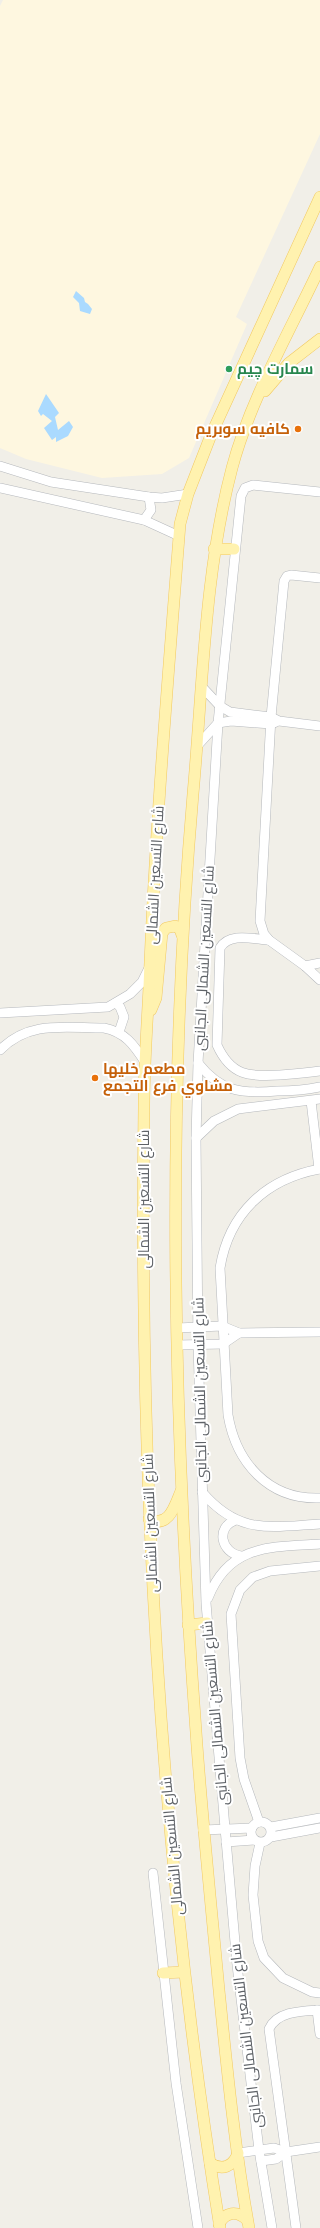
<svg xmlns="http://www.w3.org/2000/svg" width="320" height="2228" font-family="Jost,Cairo,sans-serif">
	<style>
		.commercial { fill: #fef7e0 }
		.water { fill: #aadaff }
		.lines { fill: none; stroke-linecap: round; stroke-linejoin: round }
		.minor-casing { stroke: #b5b8bc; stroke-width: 10 }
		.major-casing { stroke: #f2c960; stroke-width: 12 }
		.minor { stroke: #fff; stroke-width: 9 }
		.major { stroke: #fff2af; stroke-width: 11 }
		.leisure-dot { fill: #2e9e5b; stroke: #fff; stroke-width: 1.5 }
		.food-dot { fill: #e8710a; stroke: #fff; stroke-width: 1.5 }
		.labels { text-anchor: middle; stroke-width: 4; stroke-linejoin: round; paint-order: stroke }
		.leisure-label { font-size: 15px; font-weight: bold; fill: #27864d; stroke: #fff; text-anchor: start }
		.food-label { font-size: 15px; font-weight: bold; fill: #c56008; stroke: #fff; text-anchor: end }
		.street-label { font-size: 15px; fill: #5f6368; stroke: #fff }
	</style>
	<rect width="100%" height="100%" fill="#f1efe8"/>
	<polygon class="commercial" points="3,0 320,0 320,134 236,317 247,324 189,458 162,474 102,478 26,459 0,448 0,6"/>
	<g class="water">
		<polygon points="76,291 84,298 85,302 88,304 92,309 90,314 80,311 79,303 73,297"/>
		<polygon points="46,394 59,413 55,417 58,430 69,421 73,427 68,436 56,442 56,437 52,440 44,428 52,421 43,414 41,416 38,411"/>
	</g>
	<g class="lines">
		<defs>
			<g id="minor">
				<polyline points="0,466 51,482 149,497 162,498 188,494"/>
				<polyline points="0,488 144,520 179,536"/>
				<polyline points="144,520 151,510 149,497"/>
				<polyline points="320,578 291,575 287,576 284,581 271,717 260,921 264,934 269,940 305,966 320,980"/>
				<polyline points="202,687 220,706 230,712 271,717 279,721 320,726"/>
				<polyline points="198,745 218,723 231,721 271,724 276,722"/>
				<path d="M269,940C253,939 229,932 220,948L217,1045C231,1076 249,1077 280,1075C294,1074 307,1073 320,1071"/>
				<polyline points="305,966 320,963"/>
				<polyline points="116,1003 120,1007 124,1017 119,1032"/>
				<polyline points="0,1013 108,1007 130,994 142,982 149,968"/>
				<path d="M0,1050C29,1020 65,1028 104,1028C125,1032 134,1045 145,1062"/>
				<path d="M198,1063C221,1092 241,1094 277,1091C291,1091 306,1090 320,1087"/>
				<polyline points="311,1101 319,1169"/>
				<polyline points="196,1138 214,1121 238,1109 320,1099"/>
				<path d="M320,1169C266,1179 229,1213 220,1268L228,1415C236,1462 268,1500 320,1498"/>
				<polyline points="177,1328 222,1326 239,1333 320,1332"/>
				<polyline points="177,1345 223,1344 239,1333"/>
				<path d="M202,1492C239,1535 269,1527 320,1524"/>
				<path d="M236,1520C215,1527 221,1553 241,1556"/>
				<path d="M208,1598C229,1544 271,1547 320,1544"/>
				<circle cx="261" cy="1832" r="10"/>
				<polyline points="259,1822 244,1779 240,1758 231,1614 240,1590 253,1577 270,1571 320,1566"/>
				<polyline points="271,1827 320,1818"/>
				<polyline points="203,1830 252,1828"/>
				<polyline points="271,1837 320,1828"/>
				<polyline points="226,1842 254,1840"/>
				<polyline points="260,1843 255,1866 253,1895 258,1941 264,1958 283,1978 312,1992 320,1993"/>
				<polyline points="153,1873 176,2083 198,2228"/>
				<polyline points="317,2010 320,2034"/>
				<polyline points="238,2153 274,2148 286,2152 320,2147"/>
				<polyline points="261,2161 276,2159 286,2152"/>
				<polyline points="272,2228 259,2150 237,1965 225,1828 206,1603 198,1345 196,1138 198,1063 218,723 241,496 245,488 253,485 320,492"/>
				<path d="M296,2228L269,2029C277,2011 302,2011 320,2010"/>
			</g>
			<g id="major">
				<polyline points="265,391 289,363 320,339"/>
				<polyline points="214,549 234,549"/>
				<polyline points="151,1010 156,998 162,933 166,928 175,926 180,929 182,935"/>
				<path d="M149,1519C169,1529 175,1505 181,1491"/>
				<polyline points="188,1625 207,1623"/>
				<polyline points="163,1973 184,1972"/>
				<path d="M210,2163C222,2171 233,2167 238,2153"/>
				<path d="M219,2224C225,2212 237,2210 247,2220"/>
				<path d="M220,2228C160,1857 139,1482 144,1107C144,1067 147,1027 149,987C155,832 168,678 180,524L188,494L211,435L320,197"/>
				<path d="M249,2228C235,2150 227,2069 219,1990C211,1904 202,1818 196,1732C173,1420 166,1106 193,794C203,685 204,574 232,468C250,400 290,331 320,267"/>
			</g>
		</defs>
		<use href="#minor" class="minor-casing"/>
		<use href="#major" class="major-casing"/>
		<use href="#minor" class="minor"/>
		<use href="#major" class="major"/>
	</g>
	<circle class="leisure-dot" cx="229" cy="369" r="4"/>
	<g class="food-dot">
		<circle cx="298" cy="429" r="4"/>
		<circle cx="95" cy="1078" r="4"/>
	</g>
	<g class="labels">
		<g class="leisure-label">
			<text x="237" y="374">سمارت چيم</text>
		</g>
		<g class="food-label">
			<text x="290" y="434">كافيه سوبريم</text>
			<text x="103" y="1074" text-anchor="start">مطعم خليها<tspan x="103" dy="17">مشاوي فرع التجمع</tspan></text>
		</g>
		<g class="street-label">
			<text transform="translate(155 875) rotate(-87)" y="5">شارع التسعين الشمالى</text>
			<text transform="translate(204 958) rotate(-87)" y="5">شارع التسعين الشمالى الجانبى</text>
			<text transform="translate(144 1199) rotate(-90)" y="5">شارع التسعين الشمالى</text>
			<text transform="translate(200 1390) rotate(-91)" y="5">شارع التسعين الشمالى الجانبى</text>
			<text transform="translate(150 1523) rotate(-92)" y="5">شارع التسعين الشمالى</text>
			<text transform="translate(215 1713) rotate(-95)" y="5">شارع التسعين الشمالى الجانبى</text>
			<text transform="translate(172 1846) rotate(-95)" y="5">شارع التسعين الشمالى</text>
			<text transform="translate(246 2036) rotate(-97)" y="5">شارع التسعين الشمالى الجانبى</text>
		</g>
	</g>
</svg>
